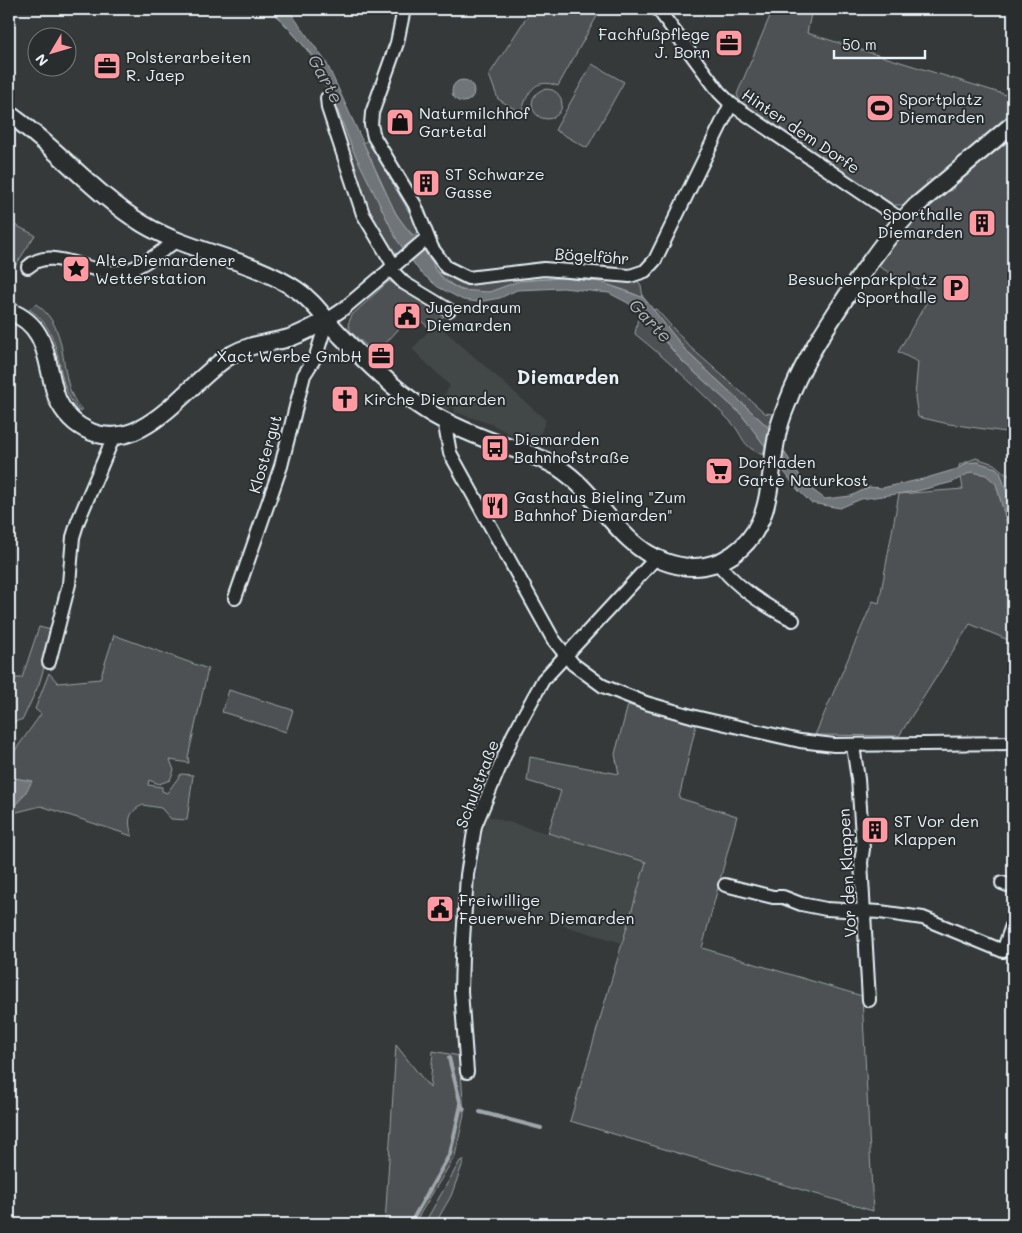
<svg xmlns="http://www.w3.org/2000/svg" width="1022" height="1233" font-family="Mali,sans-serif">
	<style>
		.built { fill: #424647 }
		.green { fill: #4d5152; stroke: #9aa1a5 }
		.water { fill: #707579; stroke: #a0a7ac }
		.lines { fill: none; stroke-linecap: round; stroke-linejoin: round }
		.stream { stroke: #a0a7ac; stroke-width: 4 }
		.minor-casing { stroke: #e8f1f8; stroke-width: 16 }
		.tertiary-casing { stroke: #e8f1f8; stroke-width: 20 }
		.minor { stroke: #2a2d2e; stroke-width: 12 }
		.tertiary { stroke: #2a2d2e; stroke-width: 16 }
		.labels { text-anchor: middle; stroke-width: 4; stroke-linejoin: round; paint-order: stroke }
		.poi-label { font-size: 16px; fill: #e8f1f8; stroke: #2a2d2e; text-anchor: start }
		.street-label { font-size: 16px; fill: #e8f1f8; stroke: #2a2d2e }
		.water-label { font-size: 18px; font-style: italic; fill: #acb3b8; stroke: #2a2d2e }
		.quarter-label { font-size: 19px; font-weight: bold; fill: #e8f1f8; stroke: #2a2d2e }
	</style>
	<rect width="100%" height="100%" fill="#35393a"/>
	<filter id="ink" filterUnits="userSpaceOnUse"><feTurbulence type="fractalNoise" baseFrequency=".02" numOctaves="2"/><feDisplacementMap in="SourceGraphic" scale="10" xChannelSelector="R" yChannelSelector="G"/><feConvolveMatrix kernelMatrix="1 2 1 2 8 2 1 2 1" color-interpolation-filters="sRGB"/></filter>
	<g filter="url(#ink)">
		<g class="built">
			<polygon points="436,323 546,420 535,447 491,424 454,412 455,408 450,407 449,410 437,406 450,386 412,349"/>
			<polygon points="488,816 646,862 622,943 473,899 483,830"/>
		</g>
		<g class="green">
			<path d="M270,9H272L311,54L324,75L353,150L405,252L400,256C370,252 332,95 316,64C305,44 286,26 270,9Z"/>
			<path d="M532,9H601L558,86C534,77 528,92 521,113L498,99L489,75Z"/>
			<polygon points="773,9 812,9 807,33 1013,97 1013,112 986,137 932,181 930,179 926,182 928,185 906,205 894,205 740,103 737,94"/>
			<polygon points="592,64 624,82 587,148 555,130"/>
			<circle cx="547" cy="104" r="15"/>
			<polygon points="1013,138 1013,433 949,424 918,417 915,397 918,362 898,352 930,296 878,266 911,224 948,189 950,191 954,188 952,186"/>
			<path d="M368,140L417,226L416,237C391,219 378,170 363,143Z"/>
			<polygon points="9,222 35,235 9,276"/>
			<path d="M436,265L444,271L468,282L482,283L534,274L637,280L641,285L643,298C606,280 567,276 527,280C517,281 510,285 501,289C472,299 453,290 434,268Z"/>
			<polygon points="389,281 447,313 430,329 407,308 399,317 405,322 376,354 351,332 348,324 352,315"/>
			<path d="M36,304C75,331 54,381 82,410L80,412C50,381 69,335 29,309Z"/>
			<polygon points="656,309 690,347 765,413 772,414 768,427 687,352 653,310"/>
			<path d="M639,312L681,360L741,414L765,445L763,455C738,444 746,437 729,420C699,390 669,361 635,334Z"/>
			<polygon points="976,458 994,464 1008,476 1013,466 1013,642 970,624 899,736 815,735 873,601 879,603 899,494 963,489 959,465"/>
			<polygon points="39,627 55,631 39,684 23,719 9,724 9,678 22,678"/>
			<path d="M114,635L208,669L188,757L189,763L170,760L174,770L170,780L159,784L149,780L148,785L162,787V791L167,793L181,774L193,775L187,820L171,819L161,808L143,805C127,812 128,822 132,836L41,806L9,814V759L41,714L35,709L49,673L58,683L100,679Z"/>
			<polygon points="229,690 293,710 286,732 222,712"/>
			<polygon points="628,705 696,725 679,798 737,816 702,948 862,996 873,1211 570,1121 646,862 548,833 561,791 527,781 530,757 619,774 615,754"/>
			<polygon points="396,1045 430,1088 433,1051 460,1056 464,1115 455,1156 414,1224 385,1224"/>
			<polygon points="464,1160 451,1196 435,1224 424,1224 460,1161"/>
		</g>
		<g class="water">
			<polygon points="272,9 288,9 326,62 396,214 433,263 434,268 445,281 460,290 489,292 519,281 562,278 601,282 644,298 687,352 768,427 806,485 825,499 851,496 869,487 882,488 923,479 957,469 967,463 977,462 996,468 1000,472 1013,511 1013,546 996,484 986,475 977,473 971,472 953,482 917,491 861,499 840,508 811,503 797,489 741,414 681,360 645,317 628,303 609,293 563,288 517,290 500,298 478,302 463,300 438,287 420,272 397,240 353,150 324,75 311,54"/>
			<circle cx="463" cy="91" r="11"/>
			<path d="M9,777L32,781C26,793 20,802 9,810Z"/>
		</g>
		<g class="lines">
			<g class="stream">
				<polyline points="449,1058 461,1105 464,1109"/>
				<polyline points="480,1112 541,1128"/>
				<polyline points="410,1224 450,1154 461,1105"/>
			</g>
			<defs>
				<g id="minor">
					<polyline points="404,9 397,43 372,113 371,125 374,137 415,205 432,248 446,267 468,278 544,269 630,276 645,271 655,260 731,104"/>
					<polyline points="658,9 719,92 731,104 902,220"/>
					<polyline points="327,98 328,108 363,214 394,266"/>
					<path d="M28,267C52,243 94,279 124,271C143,267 162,250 178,240"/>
					<polyline points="390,269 404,283 449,310"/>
					<polyline points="444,420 450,453 553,639 573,664 603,686 646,703 695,717 800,741 834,745 1013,743"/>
					<path d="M718,563C737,588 765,606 793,620"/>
					<polyline points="235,598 281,466 304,375 316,356 327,320 342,310 427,238"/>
					<polyline points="49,662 69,584 73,537 78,521 114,436"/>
					<polyline points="853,746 858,779 863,849 861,862 869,1000"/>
					<polyline points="1002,883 1013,887"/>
					<polyline points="725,885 773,897 783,897 801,904 826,909 880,912 923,918 1003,951 1013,923"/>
					<polyline points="467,1072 461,991 462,957 467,875 475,826 513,735 543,680 656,558"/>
				</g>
				<g id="tertiary">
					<path d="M9,114C56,147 94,194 143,224C191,253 250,258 297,290C315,302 326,321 341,336C363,359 392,387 418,405C442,422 471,434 499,444C519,451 540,456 559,468C598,493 618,544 663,561C691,572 719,568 741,548C772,520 769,478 776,441C778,428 782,416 787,404C801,365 824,331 846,297C868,264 889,233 917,205L1013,124"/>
					<path d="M9,311C48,326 45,358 55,392C59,407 71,422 85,429C143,460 188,380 231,355C252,343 267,344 289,338C302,334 315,326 327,320"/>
				</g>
			</defs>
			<use href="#minor" class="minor-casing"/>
			<use href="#tertiary" class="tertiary-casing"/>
			<use href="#minor" class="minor"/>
			<use href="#tertiary" class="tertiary"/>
		</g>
	</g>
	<defs>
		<symbol id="office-square" viewBox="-11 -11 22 22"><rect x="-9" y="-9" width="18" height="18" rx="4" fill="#ff9aa2" stroke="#2a2d2e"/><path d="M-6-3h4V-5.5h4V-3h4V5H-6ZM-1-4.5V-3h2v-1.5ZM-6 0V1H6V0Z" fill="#111"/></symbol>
		<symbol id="stadium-square" viewBox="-11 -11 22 22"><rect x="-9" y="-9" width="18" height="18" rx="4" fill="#ff9aa2" stroke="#2a2d2e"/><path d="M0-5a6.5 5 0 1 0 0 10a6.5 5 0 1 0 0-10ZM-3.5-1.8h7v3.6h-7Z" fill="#111"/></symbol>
		<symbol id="shop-square" viewBox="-11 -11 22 22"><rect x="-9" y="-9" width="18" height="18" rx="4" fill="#ff9aa2" stroke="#2a2d2e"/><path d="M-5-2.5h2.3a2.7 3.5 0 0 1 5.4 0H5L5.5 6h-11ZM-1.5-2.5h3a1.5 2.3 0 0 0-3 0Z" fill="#111"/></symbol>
		<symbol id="building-square" viewBox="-11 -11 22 22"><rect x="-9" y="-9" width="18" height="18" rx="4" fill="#ff9aa2" stroke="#2a2d2e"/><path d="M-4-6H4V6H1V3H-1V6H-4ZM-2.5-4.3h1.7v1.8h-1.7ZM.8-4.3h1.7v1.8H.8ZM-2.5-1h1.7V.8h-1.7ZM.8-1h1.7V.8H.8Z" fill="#111"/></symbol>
		<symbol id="sight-square" viewBox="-11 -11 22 22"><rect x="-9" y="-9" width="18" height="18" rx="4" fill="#ff9aa2" stroke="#2a2d2e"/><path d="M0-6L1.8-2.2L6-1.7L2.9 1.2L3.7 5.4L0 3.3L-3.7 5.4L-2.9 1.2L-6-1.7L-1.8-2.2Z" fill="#111"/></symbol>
		<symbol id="parking-square" viewBox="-11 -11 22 22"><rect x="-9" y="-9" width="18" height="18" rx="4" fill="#ff9aa2" stroke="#2a2d2e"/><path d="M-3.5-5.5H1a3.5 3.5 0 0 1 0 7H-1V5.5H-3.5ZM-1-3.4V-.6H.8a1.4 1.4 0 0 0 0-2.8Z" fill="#111"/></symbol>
		<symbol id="civic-square" viewBox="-11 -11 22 22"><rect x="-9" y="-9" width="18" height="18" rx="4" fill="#ff9aa2" stroke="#2a2d2e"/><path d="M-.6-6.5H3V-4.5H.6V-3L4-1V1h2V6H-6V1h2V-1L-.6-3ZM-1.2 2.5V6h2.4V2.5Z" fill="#111"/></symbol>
		<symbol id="church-square" viewBox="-11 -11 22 22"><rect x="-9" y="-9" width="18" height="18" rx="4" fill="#ff9aa2" stroke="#2a2d2e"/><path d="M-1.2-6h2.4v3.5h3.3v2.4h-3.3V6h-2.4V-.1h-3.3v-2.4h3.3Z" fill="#111"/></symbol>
		<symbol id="bus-square" viewBox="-11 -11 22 22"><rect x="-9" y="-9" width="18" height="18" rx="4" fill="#ff9aa2" stroke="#2a2d2e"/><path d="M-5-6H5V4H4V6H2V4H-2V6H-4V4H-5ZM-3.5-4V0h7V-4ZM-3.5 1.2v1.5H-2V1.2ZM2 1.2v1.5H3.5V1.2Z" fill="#111"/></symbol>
		<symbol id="supermarket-square" viewBox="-11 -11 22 22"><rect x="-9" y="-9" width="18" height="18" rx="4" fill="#ff9aa2" stroke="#2a2d2e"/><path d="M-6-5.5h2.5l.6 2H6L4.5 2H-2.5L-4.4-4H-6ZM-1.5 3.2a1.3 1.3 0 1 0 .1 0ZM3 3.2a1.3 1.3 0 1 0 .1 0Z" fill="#111"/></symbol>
		<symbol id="restaurant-square" viewBox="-11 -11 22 22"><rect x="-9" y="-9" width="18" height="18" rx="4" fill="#ff9aa2" stroke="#2a2d2e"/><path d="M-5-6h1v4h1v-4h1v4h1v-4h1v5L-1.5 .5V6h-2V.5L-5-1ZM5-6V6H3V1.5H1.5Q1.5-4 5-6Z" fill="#111"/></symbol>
	</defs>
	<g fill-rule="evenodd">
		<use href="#office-square" x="713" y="27" width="32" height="32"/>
		<use href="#office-square" x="91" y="50" width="32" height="32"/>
		<use href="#stadium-square" x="864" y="92" width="32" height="32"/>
		<use href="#shop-square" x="384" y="106" width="32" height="32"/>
		<use href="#building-square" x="410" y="167" width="32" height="32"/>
		<use href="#building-square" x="966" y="207" width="32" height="32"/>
		<use href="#sight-square" x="60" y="253" width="32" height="32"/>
		<use href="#parking-square" x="940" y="272" width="32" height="32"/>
		<use href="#civic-square" x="391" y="300" width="32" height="32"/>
		<use href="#office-square" x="365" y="340" width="32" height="32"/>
		<use href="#church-square" x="329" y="383" width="32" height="32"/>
		<use href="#bus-square" x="479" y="432" width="32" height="32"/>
		<use href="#supermarket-square" x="703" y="455" width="32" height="32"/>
		<use href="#restaurant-square" x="479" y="490" width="32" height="32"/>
		<use href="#building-square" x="859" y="814" width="32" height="32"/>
		<use href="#civic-square" x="424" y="893" width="32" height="32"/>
	</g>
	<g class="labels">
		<g class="poi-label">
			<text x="710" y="40" text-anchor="end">Fachfußpflege<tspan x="710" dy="18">J. Born</tspan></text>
			<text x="126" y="63">Polsterarbeiten<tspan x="126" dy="18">R. Jaep</tspan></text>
			<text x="899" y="105">Sportplatz<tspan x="899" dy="18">Diemarden</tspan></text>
			<text x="419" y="119">Naturmilchhof<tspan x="419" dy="18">Gartetal</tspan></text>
			<text x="445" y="180">ST Schwarze<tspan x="445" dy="18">Gasse</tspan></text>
			<text x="963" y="220" text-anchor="end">Sporthalle<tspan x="963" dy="18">Diemarden</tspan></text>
			<text x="95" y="266">Alte Diemardener<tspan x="95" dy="18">Wetterstation</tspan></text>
			<text x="937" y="285" text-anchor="end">Besucherparkplatz<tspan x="937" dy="18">Sporthalle</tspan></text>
			<text x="426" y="313">Jugendraum<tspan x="426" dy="18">Diemarden</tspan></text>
			<text x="362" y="362" text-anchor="end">Xact Werbe GmbH</text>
			<text x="364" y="405">Kirche Diemarden</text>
			<text x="514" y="445">Diemarden<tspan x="514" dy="18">Bahnhofstraße</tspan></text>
			<text x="738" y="468">Dorfladen<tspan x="738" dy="18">Garte Naturkost</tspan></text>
			<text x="514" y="503">Gasthaus Bieling "Zum<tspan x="514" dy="18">Bahnhof Diemarden"</tspan></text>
			<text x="894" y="827">ST Vor den<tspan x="894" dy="18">Klappen</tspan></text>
			<text x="459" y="906">Freiwillige<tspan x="459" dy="18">Feuerwehr Diemarden</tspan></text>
		</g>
		<g class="street-label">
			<text transform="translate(801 131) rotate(34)" y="6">Hinter dem Dorfe</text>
			<text transform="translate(592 256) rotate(4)" y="6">Bögelföhr</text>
			<text transform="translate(265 454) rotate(-74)" y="6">Klostergut</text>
			<text transform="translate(477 784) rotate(-69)" y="6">Schulstraße</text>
			<text transform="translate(847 873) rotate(-93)" y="6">Vor den Klappen</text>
		</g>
		<g class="water-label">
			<text transform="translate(325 79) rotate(61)" y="6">Garte</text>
			<text transform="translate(650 321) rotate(46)" y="6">Garte</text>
		</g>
		<g class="quarter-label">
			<text x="568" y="384">Diemarden</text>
		</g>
	</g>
	<rect width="1022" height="1233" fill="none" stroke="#2a2d2e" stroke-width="30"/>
	<rect x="15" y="15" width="992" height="1203" fill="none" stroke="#e8f1f8" stroke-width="2" filter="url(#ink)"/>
	<g transform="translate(52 52) rotate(232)"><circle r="24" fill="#2a2d2e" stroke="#767b7f"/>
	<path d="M0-4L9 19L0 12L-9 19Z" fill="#ff9aa2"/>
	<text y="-8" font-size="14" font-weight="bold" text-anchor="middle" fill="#e8f1f8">N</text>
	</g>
	<path d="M834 50v8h91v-8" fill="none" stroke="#e8f1f8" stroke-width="2.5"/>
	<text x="842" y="50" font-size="15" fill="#e8f1f8" stroke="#2a2d2e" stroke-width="4" paint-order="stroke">50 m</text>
</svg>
